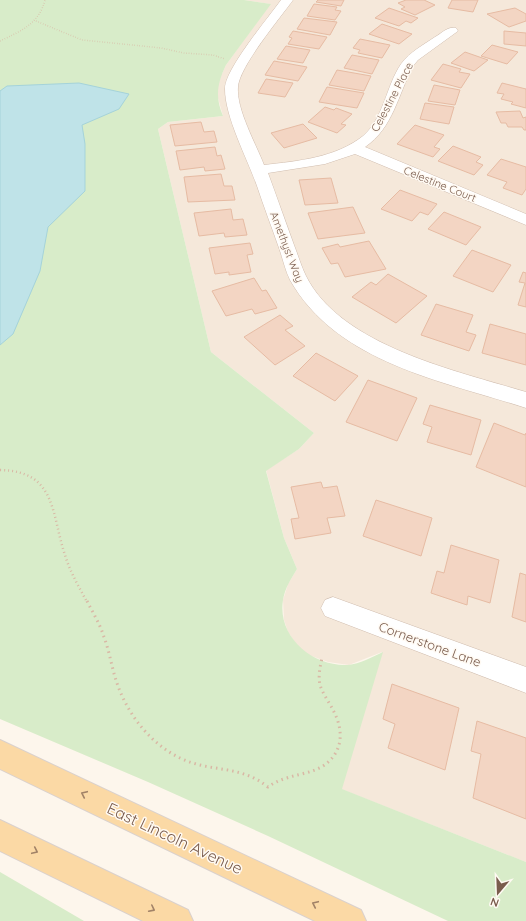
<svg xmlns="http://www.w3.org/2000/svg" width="526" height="921" font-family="Quicksand,sans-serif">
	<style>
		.residential { fill: #f5e8da }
		.green { fill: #d8ecc9 }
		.water { fill: #bfe3e8; stroke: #a5d3da }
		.building { fill: #f3d5c3; stroke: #e6bba3 }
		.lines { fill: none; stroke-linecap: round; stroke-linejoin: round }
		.minor-casing { stroke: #d1beb0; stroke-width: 1 }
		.major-casing { stroke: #dad1cd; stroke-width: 2 }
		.path-far2 { stroke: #d9b8a5; stroke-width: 1.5; stroke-dasharray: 0.5 2; stroke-linecap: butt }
		.path-far1 { stroke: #d9b8a5; stroke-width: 2.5; stroke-dasharray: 1 3; stroke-linecap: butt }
		.path { stroke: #d9b8a5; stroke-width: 3; stroke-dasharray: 1.5 4; stroke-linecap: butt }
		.minor { fill: #fff; fill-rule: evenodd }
		.major { fill: #fbd9a5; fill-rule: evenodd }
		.oneway { stroke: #a18267 }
		.labels { text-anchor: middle; stroke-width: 3; stroke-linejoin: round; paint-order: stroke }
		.far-street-label { font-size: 11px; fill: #7a5c4d; stroke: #fffaf3 }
		.street-label { font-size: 13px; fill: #7a5c4d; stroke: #fffaf3 }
		.near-street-label { font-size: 16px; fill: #7a5c4d; stroke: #fffaf3 }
	</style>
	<rect width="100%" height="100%" fill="#fdf6ec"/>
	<polygon class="residential" points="244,0 526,0 526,862 341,789 382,652 349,665 328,662 306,654 296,644 288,632 284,620 283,600 288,584 297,569 284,538 266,470 299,449 314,433 211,352 158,129 168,122 223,116 216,91 221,76 226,65 270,4"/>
	<g class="green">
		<path d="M0,0H244L271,4L226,65C217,84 215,97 223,116L168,122L158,129L211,352L314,433L299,449L266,471L284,538L297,569C291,579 285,588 283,600C277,637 313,667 348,665C360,664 372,657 383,652L342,789L526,862V921H448L268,836L148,782L0,719Z"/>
		<polygon points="0,872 84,921 0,921"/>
	</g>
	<polygon class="water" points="79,83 129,94 119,109 82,125 85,144 85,191 48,227 40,271 13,334 0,345 0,91 7,86"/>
	<g class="building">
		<polygon points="318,0 344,0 341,6 316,2"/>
		<polygon points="406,0 424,0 435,5 415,15 401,9 405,7 398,3"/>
		<polygon points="452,0 478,0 473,12 448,8"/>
		<polygon points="314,4 337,7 335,10 341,11 335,20 307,16"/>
		<polygon points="389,8 418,18 411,23 406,21 399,26 375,18"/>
		<polygon points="515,8 526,14 526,21 509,27 487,14"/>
		<polygon points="304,18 337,22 330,35 297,29"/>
		<polygon points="382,24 412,34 399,44 369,34"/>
		<polygon points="293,31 327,37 319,49 288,44 292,38 289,37"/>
		<polygon points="504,31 526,33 526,46 504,44"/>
		<polygon points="360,39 390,45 382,58 358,53 360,50 353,48"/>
		<polygon points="492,45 518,52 507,64 481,56"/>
		<polygon points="286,46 310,50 303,63 277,59"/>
		<polygon points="465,52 488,60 474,71 451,63"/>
		<polygon points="352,55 379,60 372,74 344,68"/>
		<polygon points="274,61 307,67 298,81 265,75"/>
		<polygon points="443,64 461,69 459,72 470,74 461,88 431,80"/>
		<polygon points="337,70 371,76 364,91 329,85"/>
		<polygon points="266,79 293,83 285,97 258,93"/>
		<polygon points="502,83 526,89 526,108 511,104 513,102 501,99 504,94 497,93"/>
		<polygon points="434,85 460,90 455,105 428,101"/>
		<polygon points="327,87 364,93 357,108 319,102"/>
		<polygon points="425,103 454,107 449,124 420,119"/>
		<polygon points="325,107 334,110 336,108 352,114 341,124 346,125 337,133 308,122"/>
		<polygon points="520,111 523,118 526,117 526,130 524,130 522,127 508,127 506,123 501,123 496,112"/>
		<polygon points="201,122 204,132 214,131 217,142 175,146 170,125"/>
		<polygon points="303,124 317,138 284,148 271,133"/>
		<polygon points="415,125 444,135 434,147 440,149 433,157 397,144"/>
		<polygon points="453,146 481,157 476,162 483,165 474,175 438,161"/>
		<polygon points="215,147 217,156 221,155 225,169 205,171 204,167 180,170 176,151"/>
		<polygon points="501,159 526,167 526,189 522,195 503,188 507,182 487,175"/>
		<polygon points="221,174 224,186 232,186 235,200 188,202 184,177"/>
		<polygon points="331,178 338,203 305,205 299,180"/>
		<polygon points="400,190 437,204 428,215 420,212 412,221 381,209"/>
		<polygon points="353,207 365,233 318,239 308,213"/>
		<polygon points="231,209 233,220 243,219 247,235 225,237 224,233 199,236 194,213"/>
		<polygon points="444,212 481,227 466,245 428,229"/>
		<polygon points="369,241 386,269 345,277 338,263 331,264 322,248 338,244 340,247"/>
		<polygon points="250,243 253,254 247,255 251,272 229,275 229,272 215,274 209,248"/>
		<polygon points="472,250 511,265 493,292 453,276"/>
		<polygon points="523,272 526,273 526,307 518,305 525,283 519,282"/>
		<polygon points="388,274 427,296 396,323 352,297 371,282 376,285"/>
		<polygon points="254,278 262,291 266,290 277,308 255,314 252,309 226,316 212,291"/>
		<polygon points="436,304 473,315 466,332 476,335 469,351 421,335"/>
		<polygon points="280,315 293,326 285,330 305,346 275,365 244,337"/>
		<polygon points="490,324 526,334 526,365 482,353"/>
		<polygon points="316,353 358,376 335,401 293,376"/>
		<polygon points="368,380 417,398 397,441 346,422"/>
		<polygon points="430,405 481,420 471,455 427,442 432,427 423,424"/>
		<polygon points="494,423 525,435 526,433 526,487 476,467"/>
		<polygon points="321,482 323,488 337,486 345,516 327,518 331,533 295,539 291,519 299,518 291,487"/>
		<polygon points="376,500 432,518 421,556 363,536"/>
		<polygon points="451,545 499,560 490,603 468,596 467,605 431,593 437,571 444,573"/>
		<polygon points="520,573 526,575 526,622 512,617"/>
		<polygon points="392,684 459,708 445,770 388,748 395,724 383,719"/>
		<polygon points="477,721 526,738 526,819 473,798 481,754 471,751"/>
	</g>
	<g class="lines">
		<defs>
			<g id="minor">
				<path d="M281,0H293C280,18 239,67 238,87C236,109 256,144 264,165C298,161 335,158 363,136C384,118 386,86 401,64C410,52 423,45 435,37C442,33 448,26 456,28L458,31L418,60L413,66C398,95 393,128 365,147L526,214V225L355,154L325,164L268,173C277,197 285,221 294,245C298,255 301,266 306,276C341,346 457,371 526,392V408C443,381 337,363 290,280C285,270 283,259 279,248C272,228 264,207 257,186C247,158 225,117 225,89C224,70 269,17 281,0Z"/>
				<polygon points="333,597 526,667 526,693 325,616 321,608 325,600"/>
			</g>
			<g id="major">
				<polygon points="0,740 361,910 366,921 315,921 0,769"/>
				<polygon points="0,820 188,910 193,921 143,921 0,851"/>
			</g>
		</defs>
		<use href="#minor" class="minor-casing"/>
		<use href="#major" class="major-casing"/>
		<g class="path-far2">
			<polyline points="36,21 82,40 161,48 184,53 213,55 225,59"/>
			<path d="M0,41C21,31 39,24 45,0"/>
		</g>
		<path class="path-far1" d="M0,470C57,471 51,514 65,555C70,572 79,587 87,602"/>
		<path class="path" d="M87,601C93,613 100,624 104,637C110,653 112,670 118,686C129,716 151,744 180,758C211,773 239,764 268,787C287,773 312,776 327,763C344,749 343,728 333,710C329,702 323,694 320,685C318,676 320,667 322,658"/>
		<use href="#minor" class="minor"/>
		<use href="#major" class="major"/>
	</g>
	<defs><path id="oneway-chevron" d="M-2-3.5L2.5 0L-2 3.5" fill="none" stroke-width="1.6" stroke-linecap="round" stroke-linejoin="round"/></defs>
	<g class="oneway">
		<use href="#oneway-chevron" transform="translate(84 794) rotate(-155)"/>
		<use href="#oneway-chevron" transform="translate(35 851) rotate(25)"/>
		<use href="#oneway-chevron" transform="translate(315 904) rotate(-155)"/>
		<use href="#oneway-chevron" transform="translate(152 909) rotate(27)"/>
	</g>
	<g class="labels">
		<g class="far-street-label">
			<text transform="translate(392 97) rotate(-62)" y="4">Celestine Place</text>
			<text transform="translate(440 184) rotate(22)" y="4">Celestine Court</text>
			<text transform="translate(287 247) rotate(69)" y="4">Amethyst Way</text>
		</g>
		<g class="street-label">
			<text transform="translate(430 644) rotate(20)" y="5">Cornerstone Lane</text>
		</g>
		<g class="near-street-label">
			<text transform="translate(175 838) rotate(25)" y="6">East Lincoln Avenue</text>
		</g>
	</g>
	<g transform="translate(498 893) rotate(199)" stroke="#fffaf3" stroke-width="3" paint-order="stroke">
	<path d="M0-3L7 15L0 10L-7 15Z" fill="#7a5c4d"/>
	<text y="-6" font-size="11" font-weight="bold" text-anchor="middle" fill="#7a5c4d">N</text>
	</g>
</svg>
